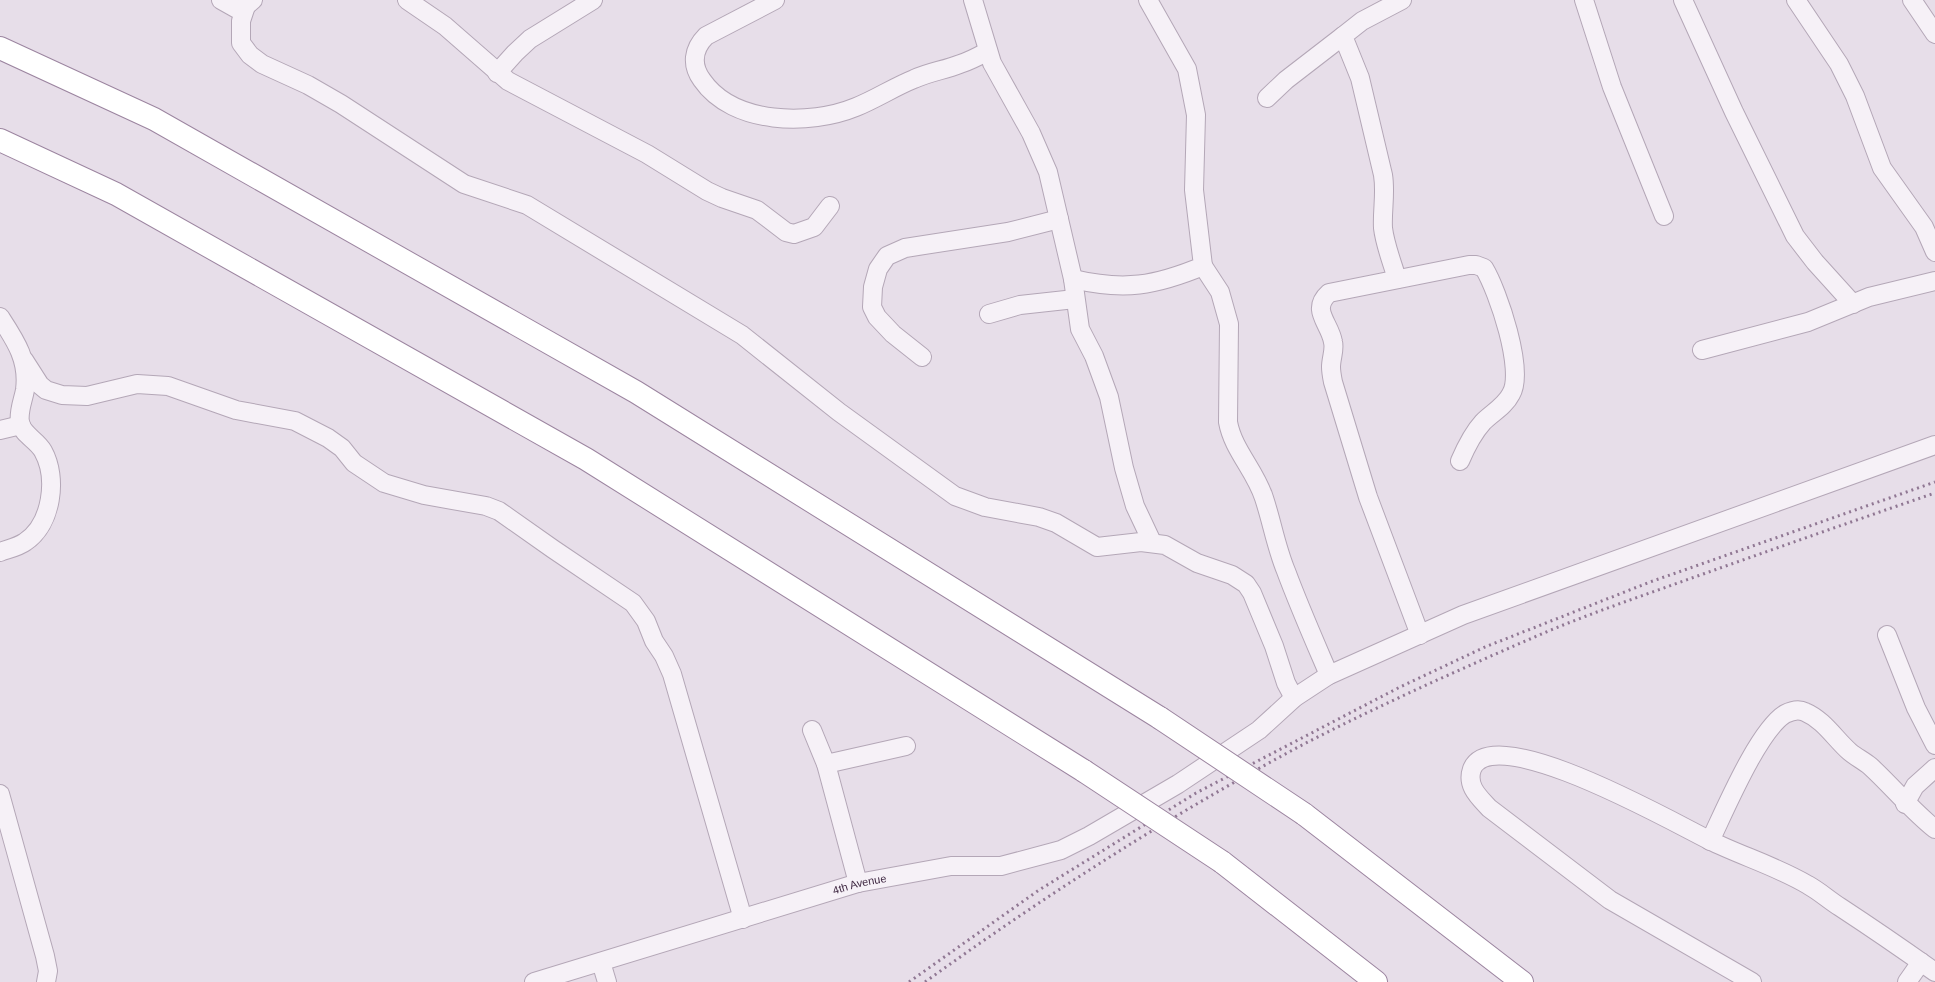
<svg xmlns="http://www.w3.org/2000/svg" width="1935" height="982" viewBox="0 0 1935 982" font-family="Helvetica,sans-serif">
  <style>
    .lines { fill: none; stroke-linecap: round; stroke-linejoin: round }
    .street-casing { stroke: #b4a7b7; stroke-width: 20 }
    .highway-casing { stroke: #9c85a0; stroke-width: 24 }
    .street { stroke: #f6f1f7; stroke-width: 18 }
    .highway { stroke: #fff; stroke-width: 22 }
    .rail { stroke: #907793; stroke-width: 3; stroke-dasharray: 2 4; stroke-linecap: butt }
    .highway-bridge-casing { stroke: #9c85a0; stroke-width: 24; stroke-linecap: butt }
    .highway-bridge { stroke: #fff; stroke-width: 22 }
    .labels { text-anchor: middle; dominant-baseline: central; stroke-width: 4; stroke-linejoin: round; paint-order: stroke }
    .street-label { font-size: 11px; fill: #3e2741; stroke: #f5eef6 }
  </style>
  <rect width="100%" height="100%" fill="#e7dee9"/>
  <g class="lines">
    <!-- street casing -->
    <g class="street-casing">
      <g id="street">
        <path d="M221 0 237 9 246 6 253 0"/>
        <path d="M407 0 445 26 508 81 647 154 707 191 722 198 757 210 786 232 794 234 814 227 830 206"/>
        <path d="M775 0 706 36C693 49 691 65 702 80 733 125 810 126 856 107 876 99 894 87 914 79 929 72 945 70 960 64 970 61 979 56 988 51"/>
        <path d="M973 0 992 63 1031 133 1048 172 1073 279 1080 329 1094 356 1109 397 1124 468 1135 506 1152 542"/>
        <path d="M1584 0 1612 87 1664 216"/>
        <path d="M1683 0 1734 112 1795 236 1815 262 1853 304"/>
        <path d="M1796 0 1839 64 1855 96 1882 168 1924 227 1935 252"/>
        <path d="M1912 0 1935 34"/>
        <path d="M246 6 241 21V43L250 55 262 64 308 85 341 104 464 184 527 205 742 335 839 412 955 496 985 507 1039 517 1056 523 1097 547 1141 542 1165 545 1197 563 1232 575 1246 584 1252 593 1274 646 1286 683 1294 698"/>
        <path d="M497 73 515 53 530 39 593 0"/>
        <path d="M1267 98 1286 80 1343 36"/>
        <path d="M1203 266 1220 292 1229 324 1228 422C1233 450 1255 470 1264 498 1272 522 1276 547 1286 571 1299 606 1314 640 1329 675"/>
        <path d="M1073 279C1124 291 1155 286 1203 266L1194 190 1196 115 1187 69 1148 0"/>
        <path d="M1397 279C1392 262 1385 245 1383 228 1382 210 1386 193 1383 175L1360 78 1343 36 1362 21 1402 0"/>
        <path d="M989 314 1020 305 1075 299"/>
        <path d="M0 317C15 340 29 360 25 390 23 401 18 411 20 423 23 435 37 440 43 451 58 478 52 524 25 542 18 547 8 549 0 552"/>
        <path d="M1702 350 1808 322 1869 297 1935 281"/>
        <path d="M922 357 893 334 877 317 872 307 873 287 878 269 887 256 905 248 1008 232 1059 219"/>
        <path d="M24 360 40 385 46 390 62 395 87 396 137 384 168 386 236 410 295 421 328 438 342 448 354 463 384 483 424 495 486 506 499 511 553 549 633 603 646 621 654 641 664 656 672 674 743 919"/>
        <path d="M0 430 21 425"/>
        <path d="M1420 635 1368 497 1333 382C1332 377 1331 372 1331 367 1331 358 1335 350 1333 342 1330 323 1310 310 1329 293L1469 265H1476L1484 268C1498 291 1525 371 1511 394 1505 406 1492 413 1483 422 1473 433 1466 447 1460 461"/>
        <path d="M1887 635 1916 708 1935 745"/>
        <path d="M812 730 826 764 858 883"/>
        <path d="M826 764 906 746"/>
        <path d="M0 794 45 956 48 971 46 982"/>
        <path d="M1905 804 1915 786 1935 768"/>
        <path d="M1710 841C1725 810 1758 731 1785 714 1791 711 1799 709 1805 712 1824 720 1835 739 1850 752 1856 757 1864 761 1870 766 1893 787 1910 809 1935 829"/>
        <path d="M601 962 607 982"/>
        <path id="s1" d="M534 982 858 883 951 866H1001L1061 850 1089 836 1178 784 1259 730 1294 698 1329 675 1463 615 1935 445"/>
        <path d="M1752 982 1610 900 1489 808C1479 797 1466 786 1472 769 1493 719 1676 824 1709 840 1741 856 1776 866 1808 885 1819 891 1829 900 1840 907 1872 928 1904 950 1935 972"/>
        <path d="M1907 982 1921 962"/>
      </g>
    </g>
    <!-- highway casing -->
    <g class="highway-casing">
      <path id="highway" d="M0 48 154 119 636 392 1160 718
        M0 140 116 194 586 459 1084 771
        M1304 814 1522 982
        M1222 862 1376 982"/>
    </g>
    <!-- street -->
    <use href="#street" class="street"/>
    <!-- highway -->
    <use href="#highway" class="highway"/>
    <!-- rail -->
    <path class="rail" d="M909 982 1039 890 1196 793 1400 687 1485 647 1650 582 1935 482
      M925 982C1046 895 1172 814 1304 744 1378 706 1454 672 1530 639 1582 616 1636 598 1689 579 1771 550 1853 521 1935 493"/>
    <!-- highway-bridge casing -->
    <g class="highway-bridge-casing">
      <path id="highway-bridge" d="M1160 718 1304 814
        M1084 771 1222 862"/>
    </g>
    <!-- highway-bridge -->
    <use href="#highway-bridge" class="highway-bridge"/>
  </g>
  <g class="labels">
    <!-- street labels -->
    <g class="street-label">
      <text stroke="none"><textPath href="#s1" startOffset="340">4th Avenue</textPath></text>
    </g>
  </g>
</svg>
